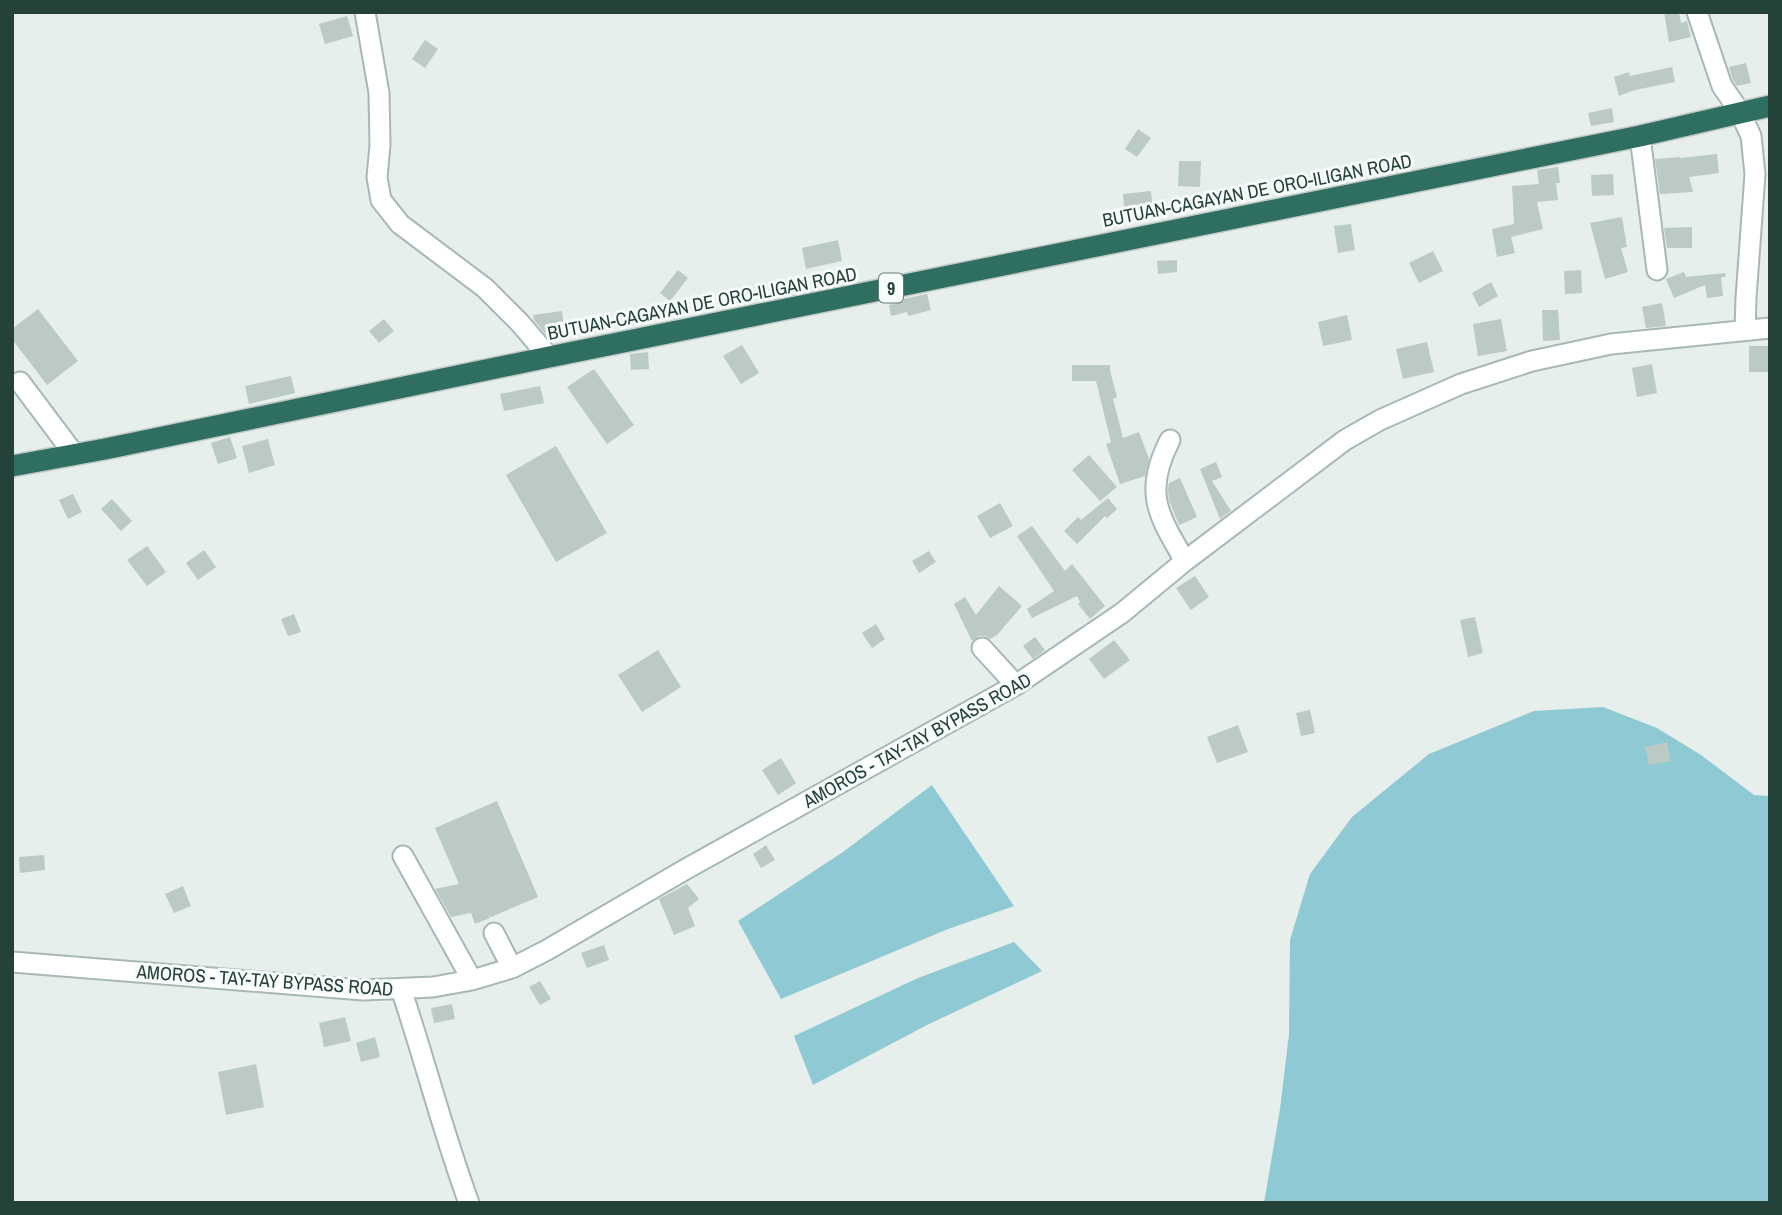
<svg xmlns="http://www.w3.org/2000/svg" width="1782" height="1215" viewBox="0 0 1782 1215" font-family="'Archivo Narrow',sans-serif">
  <style>
    .water { fill: #8ec9d4 }
    .building { fill: #bbcac4 }
    .lines { fill: none; stroke-linecap: round; stroke-linejoin: round }
    .minor-casing { stroke: #a8b8b2; stroke-width: 23 }
    .highway-casing { stroke: #c2cac8; stroke-width: 24 }
    .minor { stroke: #fff; stroke-width: 19 }
    .highway { stroke: #2f6f62; stroke-width: 21 }
    .labels { text-anchor: middle; dominant-baseline: central; stroke-width: 6; stroke-linejoin: round; paint-order: stroke }
    .shield { fill: #f7fbf9; stroke: #637a73; stroke-width: 2 }
    .shield-label { font-size: 18px; font-weight: bold; fill: #24423a }
    .street-label { font-size: 19px; fill: #24423a; stroke: #f7fbf9 }
  </style>
  <rect width="100%" height="100%" fill="#e6efeb"/>
  <!-- water -->
  <path class="water" d="M1603 707 1657 728 1701 755 1754 795 1770 796V1203H1264L1280 1109 1289 1034 1290 940 1310 874 1352 817 1429 754 1534 711Z
    M932 785 1014 906 948 929 781 999 738 921 843 852Z
    M1014 942 1042 971 929 1024 813 1085 794 1036 918 978Z"/>
  <!-- building -->
  <path class="building" d="M1664 12H1679L1681 23 1687 21 1691 37 1669 42Z
    M347 16 353 36 325 44 319 24Z
    M425 40 438 49 425 68 412 59Z
    M1746 63 1751 83 1737 86 1733 80 1729 67Z
    M1672 67 1675 82 1635 90 1619 96 1614 77 1629 72 1630 76Z
    M1612 108 1614 122 1591 126 1588 113Z
    M1138 129 1151 138 1137 157 1125 149Z
    M1717 154 1719 173 1689 177 1693 192 1660 194 1655 159 1680 157V158Z
    M1179 161H1201L1200 187 1178 186Z
    M1558 167 1560 183H1556L1558 200 1537 202 1543 229 1511 237 1515 253 1497 257 1492 229 1514 224 1512 186 1539 184 1537 170Z
    M1613 174 1614 195 1592 196 1591 175Z
    M1151 191 1153 212 1125 215 1123 194Z
    M1622 217 1627 247 1621 248 1628 272 1605 279 1590 223Z
    M1351 224 1355 250 1338 253 1334 226Z
    M1692 227V248H1667L1664 228Z
    M838 240 842 261 806 269 802 248Z
    M1433 251 1443 271 1419 283 1409 263Z
    M1177 260V272L1158 274 1157 261Z
    M678 270 688 278 670 301 660 293Z
    M1581 270 1582 293 1565 294 1564 271Z
    M1684 272 1686 277 1725 273 1726 276 1721 278 1723 296 1707 298 1705 285 1674 298 1666 279Z
    M1491 282 1498 296 1479 307 1472 293Z
    M927 294 931 310 908 316 907 312 891 316 889 305 904 301 903 299Z
    M1662 303 1666 326 1646 328 1642 307Z
    M38 309 78 361 47 385 12 339V329Z
    M1542 310H1558L1560 340 1543 341Z
    M562 311 565 335 548 337 534 320 533 315Z
    M1347 315 1352 340 1323 346 1318 322Z
    M384 319 394 331 379 343 369 331Z
    M1501 319 1507 351 1478 356 1473 324Z
    M1427 342 1434 372 1403 379 1396 349Z
    M742 345 759 373 741 384 723 356Z
    M1749 346H1770V372H1749Z
    M648 352 649 369 631 370 630 354Z
    M1652 364 1657 393 1637 397 1632 368Z
    M1072 365H1110V371L1117 397 1113 399 1123 438 1139 432 1149 459 1145 476 1120 484 1106 444 1111 442 1096 381H1072Z
    M594 369 634 425 607 444 567 387Z
    M291 376 295 393 249 404 245 386Z
    M540 386 544 403 504 411 500 394Z
    M230 437 237 458 218 464 211 443Z
    M268 439 275 465 249 473 242 446Z
    M556 446 607 533 556 562 506 475Z
    M1089 455 1117 487 1100 501 1072 470Z
    M1216 462 1222 477 1212 481 1231 511 1220 519 1200 469Z
    M1180 478 1197 517 1179 525 1169 500 1168 489 1169 483Z
    M73 494 82 512 68 519 59 500Z
    M1108 498 1117 509 1107 518 1105 516 1077 544 1064 531 1078 517 1081 520Z
    M112 499 132 521 121 531 101 509Z
    M1000 503 1013 526 990 538 977 516Z
    M1032 526 1065 571 1072 564 1105 606 1090 619 1078 604 1080 602 1077 596 1032 618 1027 609 1054 591 1017 536Z
    M147 546 166 572 147 586 127 560Z
    M204 550 216 567 198 580 186 563Z
    M929 551 936 562 919 573 912 561Z
    M1195 576 1209 597 1191 610 1176 588Z
    M999 586 1022 606 997 635 990 639 985 636H979L972 641 954 604 965 597 976 615Z
    M294 614 301 632 288 636 281 619Z
    M1475 617 1483 653 1468 657 1460 620Z
    M876 624 885 639 872 648 862 633Z
    M1035 637 1045 650 1033 659 1023 646Z
    M1114 640 1130 660 1104 679 1089 659Z
    M658 650 681 687 642 712 618 675Z
    M1310 710 1315 733 1301 736 1296 713Z
    M1238 725 1248 752 1217 763 1207 737Z
    M1667 742 1671 761 1649 765 1645 747Z
    M781 758 796 783 778 795 762 770Z
    M497 801 538 897 491 917 489 915 490 918 475 924 471 913 451 917 435 889 459 884 435 828Z
    M766 845 775 860 761 868 753 854Z
    M44 855 45 870 20 873 19 857Z
    M687 884 699 899 688 908 695 926 674 935 659 899Z
    M183 886 191 906 174 913 165 894Z
    M604 945 609 960 587 968 581 953Z
    M540 981 551 999 540 1005 529 987Z
    M452 1004 455 1019 434 1023 431 1008Z
    M345 1017 351 1041 324 1047 319 1023Z
    M375 1037 380 1057 361 1062 356 1043Z
    M256 1064 264 1107 226 1115 218 1072Z"/>
  <g class="lines">
    <!-- minor casing -->
    <g class="minor-casing">
      <path id="minor" d="M365 12 379 93 380 145 377 177 381 200 400 224 485 288 520 323 549 357
        M1697 12 1722 86 1740 112 1751 136 1755 174 1746 298 1745 330
        M1640 136 1657 270
        M20 382 74 454
        M1170 440C1143 492 1158 515 1185 561
        M982 648 1016 685
        M403 856 472 980
        M494 933 512 968
        M12 962 363 990 433 987 472 980 512 968 547 950 686 869 1016 685 1122 613 1185 561 1345 440 1380 420 1461 384 1532 361 1611 344 1770 328
        M401 989C425 1060 443 1133 469 1203"/>
    </g>
    <!-- highway casing -->
    <g class="highway-casing">
      <path id="highway" d="M12 466 105 449 549 357 1640 136 1770 106"/>
    </g>
    <!-- minor -->
    <use href="#minor" class="minor"/>
    <!-- highway -->
    <use href="#highway" class="highway"/>
  </g>
  <g class="labels">
    <!-- shield labels -->
    <rect class="shield" x="879" y="273.5" width="24" height="29" rx="5"/>
    <g class="shield-label">
      <text x="891" y="288">9</text>
    </g>
    <!-- street labels -->
    <g class="street-label">
      <text transform="translate(1257 190) rotate(-11)">BUTUAN-CAGAYAN DE ORO-ILIGAN ROAD</text>
      <text transform="translate(702 303) rotate(-11)">BUTUAN-CAGAYAN DE ORO-ILIGAN ROAD</text>
      <text transform="translate(917 740) rotate(-29)">AMOROS - TAY-TAY BYPASS ROAD</text>
      <text transform="translate(265 980) rotate(4)">AMOROS - TAY-TAY BYPASS ROAD</text>
    </g>
  </g>
  <!-- border -->
  <rect width="1782" height="1215" fill="none" stroke="#24423a" stroke-width="28"/>
</svg>
